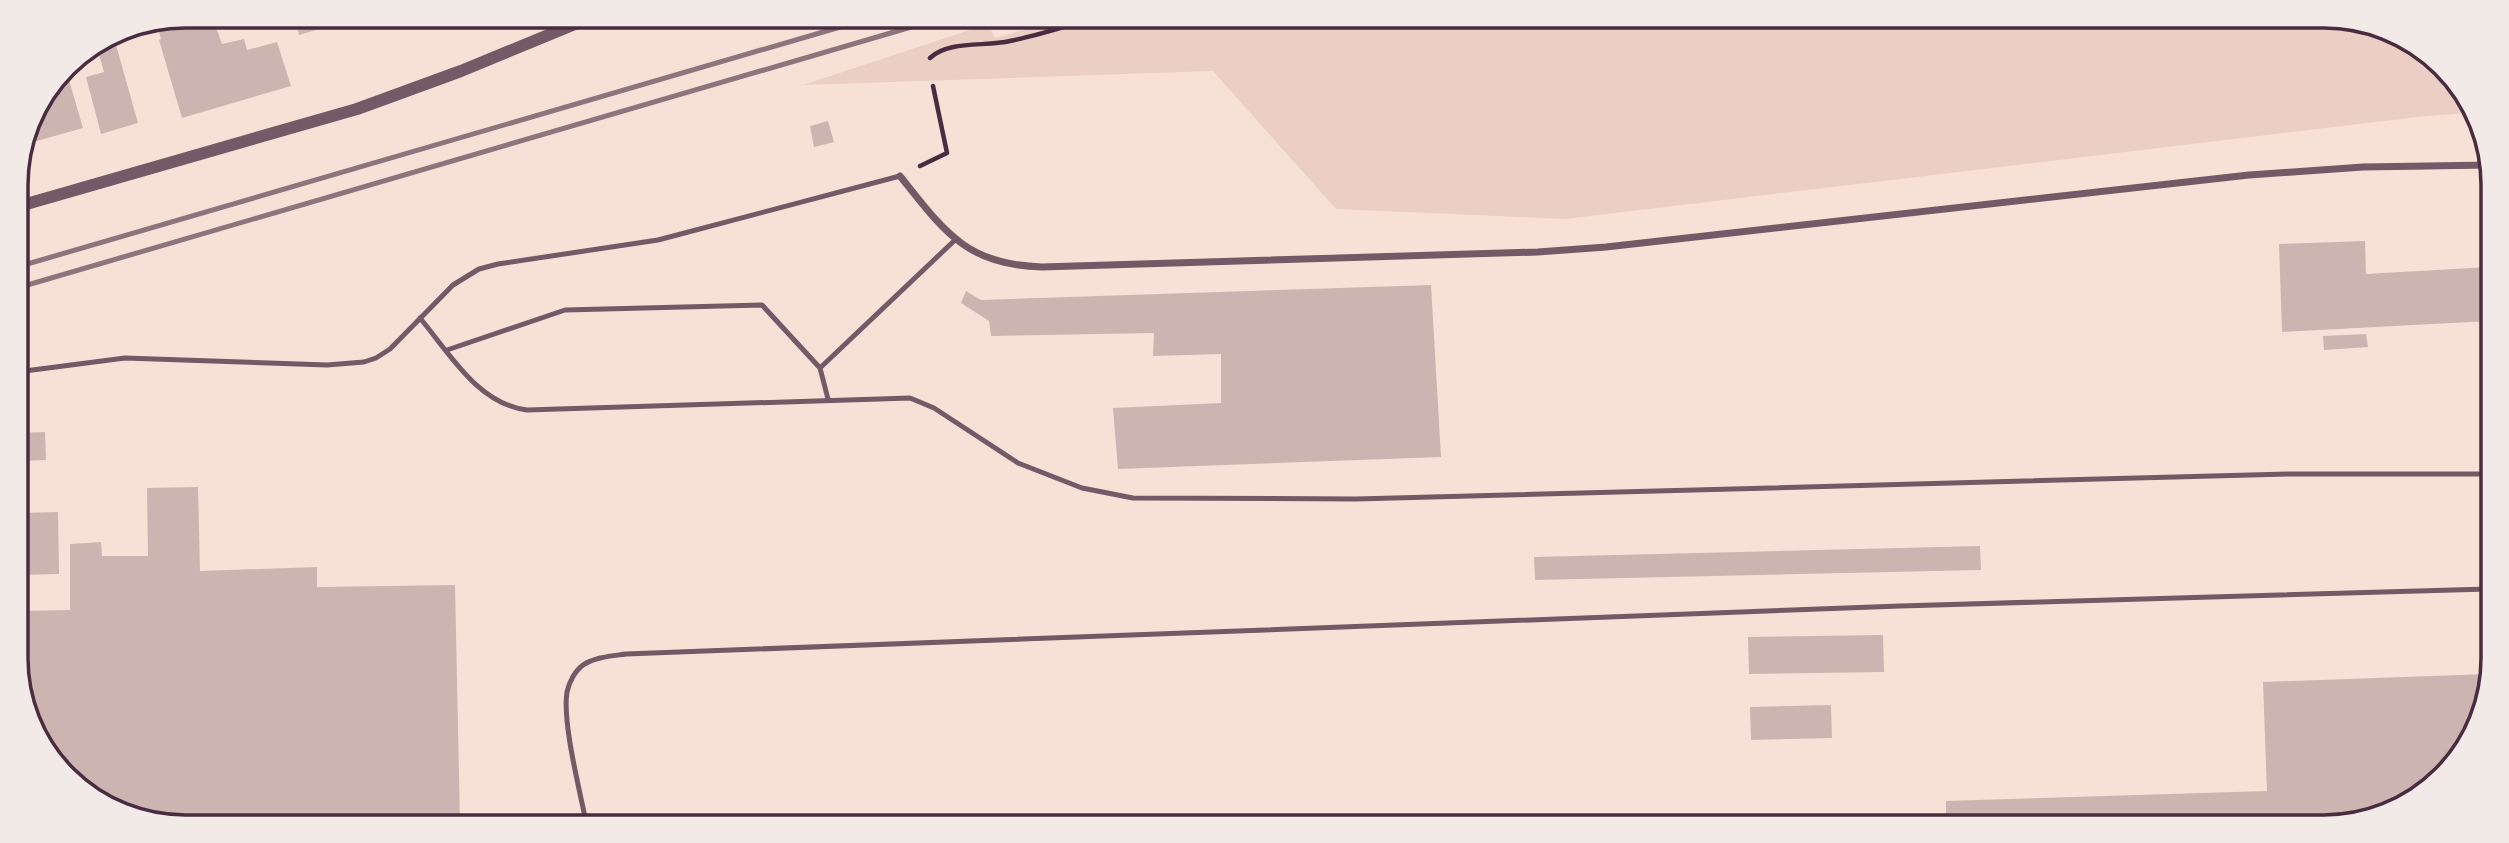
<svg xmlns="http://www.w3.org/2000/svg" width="2509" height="843" viewBox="0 0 2509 843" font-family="'Titillium Web',sans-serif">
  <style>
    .green { fill: #ebcfc5 }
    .building { fill: #ccb4b1 }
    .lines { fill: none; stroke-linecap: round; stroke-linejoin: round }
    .path { stroke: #4a2c40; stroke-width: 4.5 }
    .service { stroke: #755966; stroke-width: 5 }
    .minor { stroke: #755966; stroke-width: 7 }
    .tertiary { stroke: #755966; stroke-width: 12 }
    .rail { stroke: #8f747c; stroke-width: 5 }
    .rim { fill: none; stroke: #4a2c40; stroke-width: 3.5 }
  </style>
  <rect width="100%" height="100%" fill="#f7e1d7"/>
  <!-- green -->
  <path class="green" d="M1065 18 2368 22 2451 73 2471 113 2426 116 1565 219 1336 209 1213 71 803 85 988 24 995 38Z"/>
  <!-- building -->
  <path class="building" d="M184 16H205L208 29 216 27 222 44 244 39 247 50 277 42 291 86 182 118 159 40 161 39 157 25 155 22Z
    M294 16H360V17L299 35Z
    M116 45 138 123 101 134 86 77 104 72 98 51Z
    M56 80 57 83 69 80 83 128 26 144 25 139 29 120Z
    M828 121 834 142 814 147 810 126Z
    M2365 241 2366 274 2489 267V321L2282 332 2279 244Z
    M1431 285 1441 457 1118 469 1113 408 1221 403V354L1153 356 1154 333 991 336 989 321 961 303 966 291 981 300Z
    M2366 334 2368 347 2324 350 2323 336Z
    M45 432 46 460 18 461V433Z
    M198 487 200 571 317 567V587L455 585 460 822 141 821 58 770 19 690V611L70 610V544L101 542 102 556H148L147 488Z
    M58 512 59 574 18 575V513Z
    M1980 546 1981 570 1535 580 1534 557Z
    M1883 635 1884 672 1749 674 1748 637Z
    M2487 674V702L2464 752 2427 792 2334 827 1946 826V801L2267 791 2263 682Z
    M1831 705 1832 738 1751 740 1750 707Z"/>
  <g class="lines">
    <!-- path -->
    <path class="path" d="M930 58C949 40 985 47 1010 41 1039 35 1067 26 1096 18
      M920 166 947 153 933 86"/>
    <!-- service -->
    <path class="service" d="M420 318C450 354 478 404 527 410L910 398 934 408 1018 463 1082 488 1133 498 1356 499 2288 474H2488
      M447 350 565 310 762 305 820 368 828 399
      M820 368 955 240
      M17 372 125 358 327 365 364 362 376 358 390 349 453 285 479 269 498 264 658 240 900 176
      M586 822C580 791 562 722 567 692 569 682 575 671 583 665 595 657 612 656 626 654L1900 606 2488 589"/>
    <!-- minor -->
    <path class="minor" d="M900 176C944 231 966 265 1042 267L1538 252 1606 247 2249 175 2363 167 2490 165"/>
    <!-- tertiary -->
    <path class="tertiary" d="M16 207 357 109 461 71 592 17"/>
    <!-- rail -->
    <path class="rail" d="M17 267 871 18
      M17 288 942 18"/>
  </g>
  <!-- crop -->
  <path d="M0 0H2509V843H0ZM185 28H2324A157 157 0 0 1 2481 185V658A157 157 0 0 1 2324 815H185A157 157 0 0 1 28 658V185A157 157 0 0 1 185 28Z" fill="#f1eae7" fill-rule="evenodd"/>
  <path class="rim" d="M185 28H2324A157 157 0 0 1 2481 185V658A157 157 0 0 1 2324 815H185A157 157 0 0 1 28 658V185A157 157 0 0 1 185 28Z"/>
</svg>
